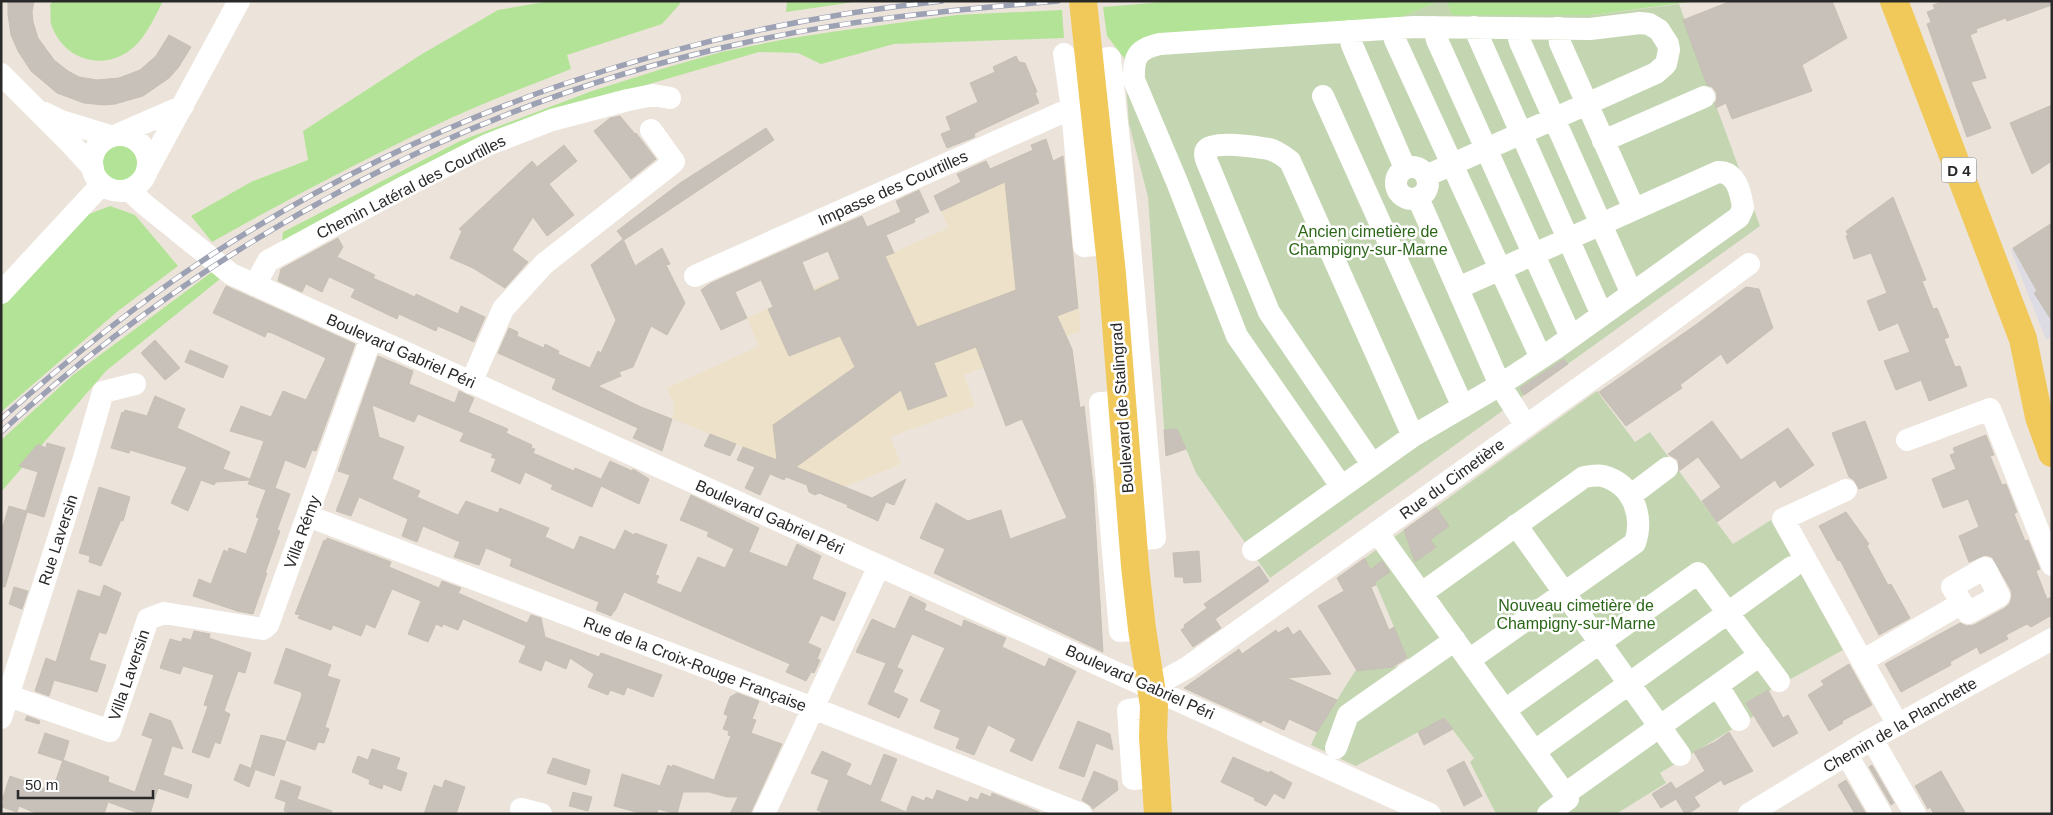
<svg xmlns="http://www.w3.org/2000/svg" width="2053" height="815" viewBox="0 0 2053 815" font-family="Arial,sans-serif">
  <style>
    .industrial { fill: #dddbe4 }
    .education { fill: #eee1c9 }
    .green { fill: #b3e396 }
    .cemetery { fill: #c4d6b1 }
    .building { fill: #c7c1ba; stroke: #c7c0b4; fill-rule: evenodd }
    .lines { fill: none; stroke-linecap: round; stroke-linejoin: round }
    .minor { stroke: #fff; stroke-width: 22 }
    .major { stroke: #f1c95a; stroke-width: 28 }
    .rail-casing { stroke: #9da1b4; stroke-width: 5.5 }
    .rail { stroke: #fff; stroke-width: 4; stroke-dasharray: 11; stroke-linecap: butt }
    .labels { text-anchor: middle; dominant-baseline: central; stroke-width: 5; stroke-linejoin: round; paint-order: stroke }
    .shield { fill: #fff; stroke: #696969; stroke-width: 1 }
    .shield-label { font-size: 15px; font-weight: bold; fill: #292929 }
    .street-label { font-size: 16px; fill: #292929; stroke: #fff }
    .park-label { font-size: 16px; fill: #2c6619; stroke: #fff }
  </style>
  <rect width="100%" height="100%" fill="#ece4db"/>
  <!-- industrial -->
  <path class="industrial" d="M2052 223V336L2046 340 2011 250Z"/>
  <!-- education -->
  <path class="education" d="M1064 156 1081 331 964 375 975 406 890 437 901 464 844 487 673 419 674 404 667 388 759 346 747 318 948 228 941 211Z"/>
  <!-- green -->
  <path class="green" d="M53 1H163C156 15 148 32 137 44 109 73 64 63 51 24 50 19 51 11 50 5Z
    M550 1H679L680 4 662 24 567 55 571 69C531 85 490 100 451 118 370 156 290 198 212 242L191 216 251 182 308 160 303 131 422 54 498 10Z
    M787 1H861L786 12Z
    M1175 1H1440L1390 22 1149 38 1124 58 1107 36 1103 7Z
    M1446 1H1697L1592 15H1452Z
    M1062 10 1064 38 894 44 821 64 798 53 759 52 639 87 282 242 283 232 460 141 592 91 665 68 721 52 786 39 838 31 957 15Z
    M102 163a18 18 0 1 1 36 0a18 18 0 1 1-36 0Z
    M110 206 135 215 178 266 118 311 1 412V306L84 216Z
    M212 272 220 279 106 371 1 492V440L73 375Z"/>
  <!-- cemetery -->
  <path class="cemetery" d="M1440 1H1446L1452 15H1592L1679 4 1760 226 1270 578 1196 473 1186 449 1166 456 1148 197 1129 124 1124 58 1149 38 1390 22Z
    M1597 391 1635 442 1650 432 1733 544 1771 520 1843 650 1747 703 1754 716 1660 773 1666 783 1616 814H1496L1470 762 1474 758 1444 718 1356 766 1311 745 1317 732 1355 671 1410 665 1365 558Z"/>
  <!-- building -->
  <path class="building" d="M8 1H34L32 12 33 22 38 38 54 60 68 71 79 77 97 80 119 78 140 70 156 56 169 35 191 47 178 68 169 78 143 96 115 104 104 105 84 103 57 93 31 71 18 51 11 35 8 14Z
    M1731 1H1832L1847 38 1802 65 1812 91 1732 119 1726 103 1716 108 1715 104 1717 98 1716 92 1712 87 1707 85 1683 20Z
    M1944 1H2052V5L2007 21 2006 18 1976 29 1977 32 1970 35 1986 78 1971 82 1991 128 1967 137 1927 24 1931 22 1927 12 1935 9 1933 5Z
    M1016 56 1019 62 1025 63 1037 92 1035 93 1039 103 979 131 974 134 975 137 947 148 941 134 951 130 946 117 978 102 970 83 995 72 993 67Z
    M2052 105V161L2032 174 2010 123Z
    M620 116 635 134 636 133 656 159 631 179 594 131 610 118Z
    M766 128 774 140 624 240 617 231 680 183Z
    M1046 139 1053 161 1063 156 1078 308 1057 316 1072 349 1080 408 1084 406 1093 484 1103 652 934 573 945 549 920 538 936 503 968 521 1001 510 1010 539 1067 518 1022 419 1006 426 976 347 934 363 947 396 908 410 901 390 796 467 872 498 906 479 894 505 886 502 878 521 847 507 848 505 819 493 815 495 809 492 807 485 786 477 784 480 770 474 760 495 745 488 755 467 737 460 743 447 777 460 773 425 855 367 840 336 789 356 768 309 773 307 761 280 735 292 747 318 721 330 701 290 711 283 862 216 867 227 901 212 896 201 919 190 929 212 914 219 915 222 886 235 894 253 885 256 917 327 1016 290 1005 182 941 211 934 196 961 182 957 174 986 161 990 169 1033 150 1031 145ZM828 251 840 279 814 291 802 262Z
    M564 145 577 161 549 184 574 215 547 236 533 217 512 250 528 262 505 288 473 268 450 258 462 231 459 229 532 161 537 167Z
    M1893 197 1926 280 1922 281 1933 309 1937 308 1949 337 1944 339 1955 367 1960 366 1967 386 1929 401 1921 380 1896 390 1884 361 1910 352 1898 323 1879 331 1867 301 1887 293 1871 253 1854 259 1846 236 1848 235 1846 231Z
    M2052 223V321L2034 293 2037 291 2013 248Z
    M338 238 343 247 337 257 375 275 373 278 415 297 416 294 458 314 461 306 485 317 474 342 438 326 436 331 399 314 397 319 351 297 355 289 329 277 322 292 306 284 302 292 278 281 281 269Z
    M623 239 635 266 662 248 670 264 666 265 685 303 667 335 651 326 633 367 619 372 621 376 598 386 641 407 672 419 662 451 633 438 638 428 552 389 556 379 498 353 509 328 518 332 517 336 544 348 545 344 559 351 558 354 590 368 598 351 601 353 616 320 591 265Z
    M226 286 355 344 316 451 312 450 305 468 285 460 275 488 290 494 277 530 280 531 265 573H267L253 614 237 611 193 596 199 579 211 584 224 550 228 552 229 548 246 554 259 518 256 517 266 490 248 484 250 480 216 482 214 485 201 480 188 511 171 503 187 467 130 450 129 453 111 448 122 412 124 413 125 410 147 416 155 396 185 409 177 428 230 452 223 469 250 479 264 441 230 431 241 406 271 417 283 391 306 400 326 358 272 333 267 332 265 337 213 313Z
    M1746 287 1759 289 1773 328 1727 364 1721 354 1680 385 1682 388 1626 426 1599 392 1697 324Z
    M155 340 180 368 165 380 141 353Z
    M190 350 228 366 223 378 185 362Z
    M378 356 413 371 409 384 455 403 459 391 474 398 468 412 508 429 506 433 532 445 531 448 535 449 533 453 574 471 575 468 601 479 610 461 632 471 633 469 649 479 639 504 601 486 592 507 551 489 553 485 525 472 520 484 491 471 496 459 491 457 493 454 460 441 464 433 418 414 414 422 372 405 379 437 404 447 392 479 420 491 417 497 458 515 466 501 498 513 500 508 549 528 545 537 574 550 580 536 615 550 625 530 634 535 635 533 667 545 655 575 659 576 656 583 681 593 698 557 725 568 734 549 707 536 709 532 680 520 691 495 759 528 749 552 787 567 797 544 821 556 812 579 846 593 834 621 821 615 808 643 821 649 817 659 820 660 814 673 811 672 806 681 786 672 790 664 624 592 615 611H614L611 616 596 610 599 602 510 566 512 559 486 548 479 565 454 557 460 542 423 526 417 542 402 536 408 519 359 497 351 516 336 511 350 475 338 471Z
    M1564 359 1568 364 1524 395 1520 388Z
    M1712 421 1741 460 1788 428 1814 465 1780 488 1775 480 1717 522 1702 501 1721 487 1698 457 1679 471 1678 460 1668 454Z
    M1865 421 1887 478 1859 489 1854 480 1849 477 1832 433Z
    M1177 429 1186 449 1166 456 1164 430Z
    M710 434 736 444 730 456 704 446Z
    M1986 435 1994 455 1990 456 2002 485 2006 484 2017 512 2014 514 2025 541 2028 540 2040 569 2036 571 2047 599 2052 597V615L2031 627 2027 624 2006 635 2008 639 1980 654 1977 647 1950 662 1951 665 1901 692 1885 664 1960 623 1967 626 1974 625 2005 608 2010 603 2012 596 2011 590 1992 557 1985 555 1969 562 1959 536 1979 527 1968 499 1943 508 1932 479 1956 469 1950 455 1955 453 1953 448Z
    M47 443 65 448 44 517 27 512 5 587H1V526H3L9 506 26 511 38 472 19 466 38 444 46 448Z
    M99 487 130 497 123 521 121 520 101 566 89 562 90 556 79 553Z
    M1436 507 1449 526 1430 540 1436 547 1415 562 1404 530Z
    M1846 512 1869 544 1867 546 1888 585 1891 584 1910 618 1879 635 1840 560 1838 561 1819 526Z
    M327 538 391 562 389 567 439 588 442 581 461 588 458 593 527 623 531 615 541 618 545 637 599 657 601 653 662 675 653 697 627 687 624 695 610 690 608 695 588 687 594 674 570 658 566 669 545 660 541 671 519 662 526 646 463 619 458 630 443 624 442 627 436 624 428 642 408 634 421 601 392 589 375 628 366 624 361 636 333 625 331 630 298 618 300 615 295 614 324 540 326 541Z
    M1199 551 1201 582 1184 583 1183 577H1175L1173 553Z
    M1365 558 1370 570 1382 561 1390 572 1375 582 1376 585 1371 587 1389 630 1394 627 1407 658 1393 667 1357 671 1318 606 1344 591 1337 578Z
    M1259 566 1269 581 1215 619 1221 628 1193 647 1181 630 1185 627 1184 625 1207 608 1204 604Z
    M104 585 121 593 106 634 99 632 89 660 106 665 97 692 54 680 49 696 35 691 46 658 56 662 78 590 100 597Z
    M14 587 28 591 22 609 9 604Z
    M910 596 926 604 924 610 962 627 964 620 1006 638 1002 647 1045 667 1049 658 1076 671 1032 761 1010 751 1016 739 988 725 974 755 956 748 960 738 934 728 941 710 920 701 945 648 912 634 897 667 856 652 872 619 895 629Z
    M1288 627 1293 635 1300 630 1302 633 1331 674 1287 678 1337 700 1317 732 1289 719 1284 730 1263 720 1261 723 1184 688 1239 649 1242 654 1276 630 1278 633Z
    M194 631 210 634 209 638 251 653 245 673 238 671 224 711 230 714 220 744 215 742 209 758 192 752 208 706 204 705 214 675 183 666 180 674 160 668 170 639 181 642 183 638 191 640Z
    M286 648 331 665 327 676 340 680 325 727 329 729 324 743 318 742 315 750 286 740 302 695 301 692 274 683Z
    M886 663 903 670 893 692 908 699 899 718 868 704Z
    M1849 664 1872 705 1842 721 1843 723 1829 731 1808 695 1824 685 1821 681Z
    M1768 690 1783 718 1788 715 1798 733 1773 747 1746 703Z
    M737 693 759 701 752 719 756 720 751 733 782 744 750 814H730L738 797H727L709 792H683L677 814 658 809 657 814H643L614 806 622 774 660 786 668 765 672 767 673 765 714 780 731 736 728 735 729 731 723 729 728 716 724 714 730 697Z
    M150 713 171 721 183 749 172 746 163 775 192 785 188 798 158 788 150 814H141L108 802 104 814H38L19 806 17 812 2 807 4 801 2 800 10 776 52 791 63 760 109 777 108 782 135 792 153 739 142 735Z
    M27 716 40 721 39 724 25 720Z
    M1444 718 1453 729 1424 745 1418 732Z
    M1078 721 1110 734 1113 750 1096 743 1084 777 1059 768Z
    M1729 732 1753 771 1724 785 1721 780 1694 797 1700 806 1688 814H1685L1676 799 1661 808 1652 794 1671 782 1676 789 1705 771 1694 752 1715 742Z
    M45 733 69 741 63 761 38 753Z
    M261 735 286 741 274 776 251 768Z
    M372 749 400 758 396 769 407 773 401 791 383 784 382 789 369 784 370 780 352 772 358 756 368 760Z
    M822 751 851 764 846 775 871 786 884 754 897 759 880 801 906 812 912 796 924 801 926 797 933 800 937 790 968 802 970 797 978 800 981 793 991 797 992 793 1039 812V814H826L817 810 829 780 811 773Z
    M1233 757 1269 773 1270 771 1292 783 1284 799 1274 793 1266 806 1254 800 1255 798 1221 782Z
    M553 758 590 770 586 785 547 773Z
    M1464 761 1482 796 1464 806 1447 770Z
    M240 764 255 770 249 787 234 780Z
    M1872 765 1894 803 1891 805 1869 767Z
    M1094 771 1117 781 1118 790 1093 809 1091 806 1082 800Z
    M1941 771 1966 814H1934L1930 807 1928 809 1915 786Z
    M281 780 301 787 297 799 332 811 331 814H292L284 811 286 802 275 798Z
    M445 780 465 787 456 814H424L434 785 442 788Z
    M1846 780 1866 814H1855L1838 785Z
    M573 792 592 797 588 811 569 806Z"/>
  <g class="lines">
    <!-- minor -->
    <path class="minor" d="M1434 27 1437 40 1571 337
      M1474 27 1602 315
      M1396 28 1395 40 1541 358
      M1516 28 1520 42 1632 294
      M1558 28 1560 43 1634 209
      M1349 31 1352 45 1405 168
      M1064 54 1072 108 1084 246 1108 244
      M1089 61 1110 58 1128 225 1155 538 1132 540
      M1 74 72 145 93 168
      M1323 96 1463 407
      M45 113 61 121 110 136
      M119 134 183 106
      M92 163a28 28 0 1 1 56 0a28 28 0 1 1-56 0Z
      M1603 141 1704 97
      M1396 183a16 16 0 1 1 32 0a16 16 0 1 1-32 0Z
      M148 169 239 1
      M129 190 144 204 231 274 1430 814
      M1418 198 1500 385 1526 426
      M695 276 1072 108 1093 106
      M255 285 268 261 406 186 487 145 552 120 628 100 653 95 670 98
      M1 293 102 184
      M471 383 503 309 544 264 674 162 651 130
      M1122 402 1100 403 1120 631 1142 629
      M1907 440 1990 409 2052 565
      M1372 464 1269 312 1210 169C1208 164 1203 155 1206 150 1213 140 1258 147 1269 149 1277 151 1283 156 1290 161L1413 436
      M1341 486 1237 336 1177 182 1134 80C1133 57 1137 49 1160 44L1414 27 1590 29 1640 23 1649 24 1659 30 1668 44 1669 50 1666 64 1656 73 1426 176
      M1846 490 1783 519 1898 725
      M1630 496 1667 468
      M308 516 813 708 1081 814
      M1516 525 1680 755
      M1377 532 1565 794 1760 655
      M1253 550 1413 436 1500 385 1556 348 1739 217 1743 208C1741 193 1736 171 1718 172L1458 288
      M1422 593 1584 477C1590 476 1598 475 1603 476 1633 484 1644 516 1635 543L1469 660
      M1862 661 1962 603 1968 613 1999 596 1985 568 1952 587 1962 603
      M1718 686 1739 720
      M1151 688 1188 667 1624 356 1749 264
      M9 696 110 731 148 619 164 613 263 629 268 625 371 338
      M1154 706 1128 710 1133 779 1156 776
      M1505 710 1698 573 1779 681
      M1 718 84 458 103 392 135 384
      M1872 739 1915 814
      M1336 748 1348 715 1455 640
      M1535 751 1792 567
      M1847 755 1881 814
      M521 809 541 814
      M764 814 879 566
      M1548 814 1568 799
      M1749 814 1872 739 2052 639"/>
    <!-- major -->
    <path class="major" d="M1083 1 1112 274 1135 566 1142 629 1154 706 1153 737 1158 814
      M1894 1 2023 339 2039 417 2052 453"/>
    <!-- rail casing -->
    <g class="rail-casing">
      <path id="rail" d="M1 419C66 361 135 305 208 257 430 113 679 29 942 1
        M1 432C207 242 464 104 739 44 844 20 950 10 1058 1"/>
    </g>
    <!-- rail -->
    <use href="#rail" class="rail"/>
  </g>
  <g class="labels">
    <!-- shield labels -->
    <rect class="shield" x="1941.5" y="157.5" width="35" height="25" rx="4"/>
    <g class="shield-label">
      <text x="1959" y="170">D 4</text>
    </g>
    <!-- street labels -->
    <g class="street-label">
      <text transform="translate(411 187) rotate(-27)">Chemin Latéral des Courtilles</text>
      <text transform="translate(893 188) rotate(-24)">Impasse des Courtilles</text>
      <text transform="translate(401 351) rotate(24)">Boulevard Gabriel Péri</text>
      <text transform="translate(1122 408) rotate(-94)">Boulevard de Stalingrad</text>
      <text transform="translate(1452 479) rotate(-36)">Rue du Cimetière</text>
      <text transform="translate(770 517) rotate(24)">Boulevard Gabriel Péri</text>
      <text transform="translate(302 532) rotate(-70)">Villa Rémy</text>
      <text transform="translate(58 540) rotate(-72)">Rue Laversin</text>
      <text transform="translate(695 664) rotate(21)">Rue de la Croix-Rouge Française</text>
      <text transform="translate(129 675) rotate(-71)">Villa Laversin</text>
      <text transform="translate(1140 682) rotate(24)">Boulevard Gabriel Péri</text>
      <text transform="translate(1900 725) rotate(-30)">Chemin de la Planchette</text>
    </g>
    <!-- park labels -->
    <g class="park-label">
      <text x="1368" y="231">Ancien cimetière de<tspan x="1368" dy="18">Champigny-sur-Marne</tspan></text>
      <text x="1576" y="605">Nouveau cimetière de<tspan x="1576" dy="18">Champigny-sur-Marne</tspan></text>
    </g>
  </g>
  <!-- border -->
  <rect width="2053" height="815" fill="none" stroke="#292929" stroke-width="5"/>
  <!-- scale -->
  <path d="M18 790v8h135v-8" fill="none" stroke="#292929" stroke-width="2.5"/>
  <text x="25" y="790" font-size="15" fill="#292929" stroke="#ffffff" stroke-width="4" paint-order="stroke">50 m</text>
</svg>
